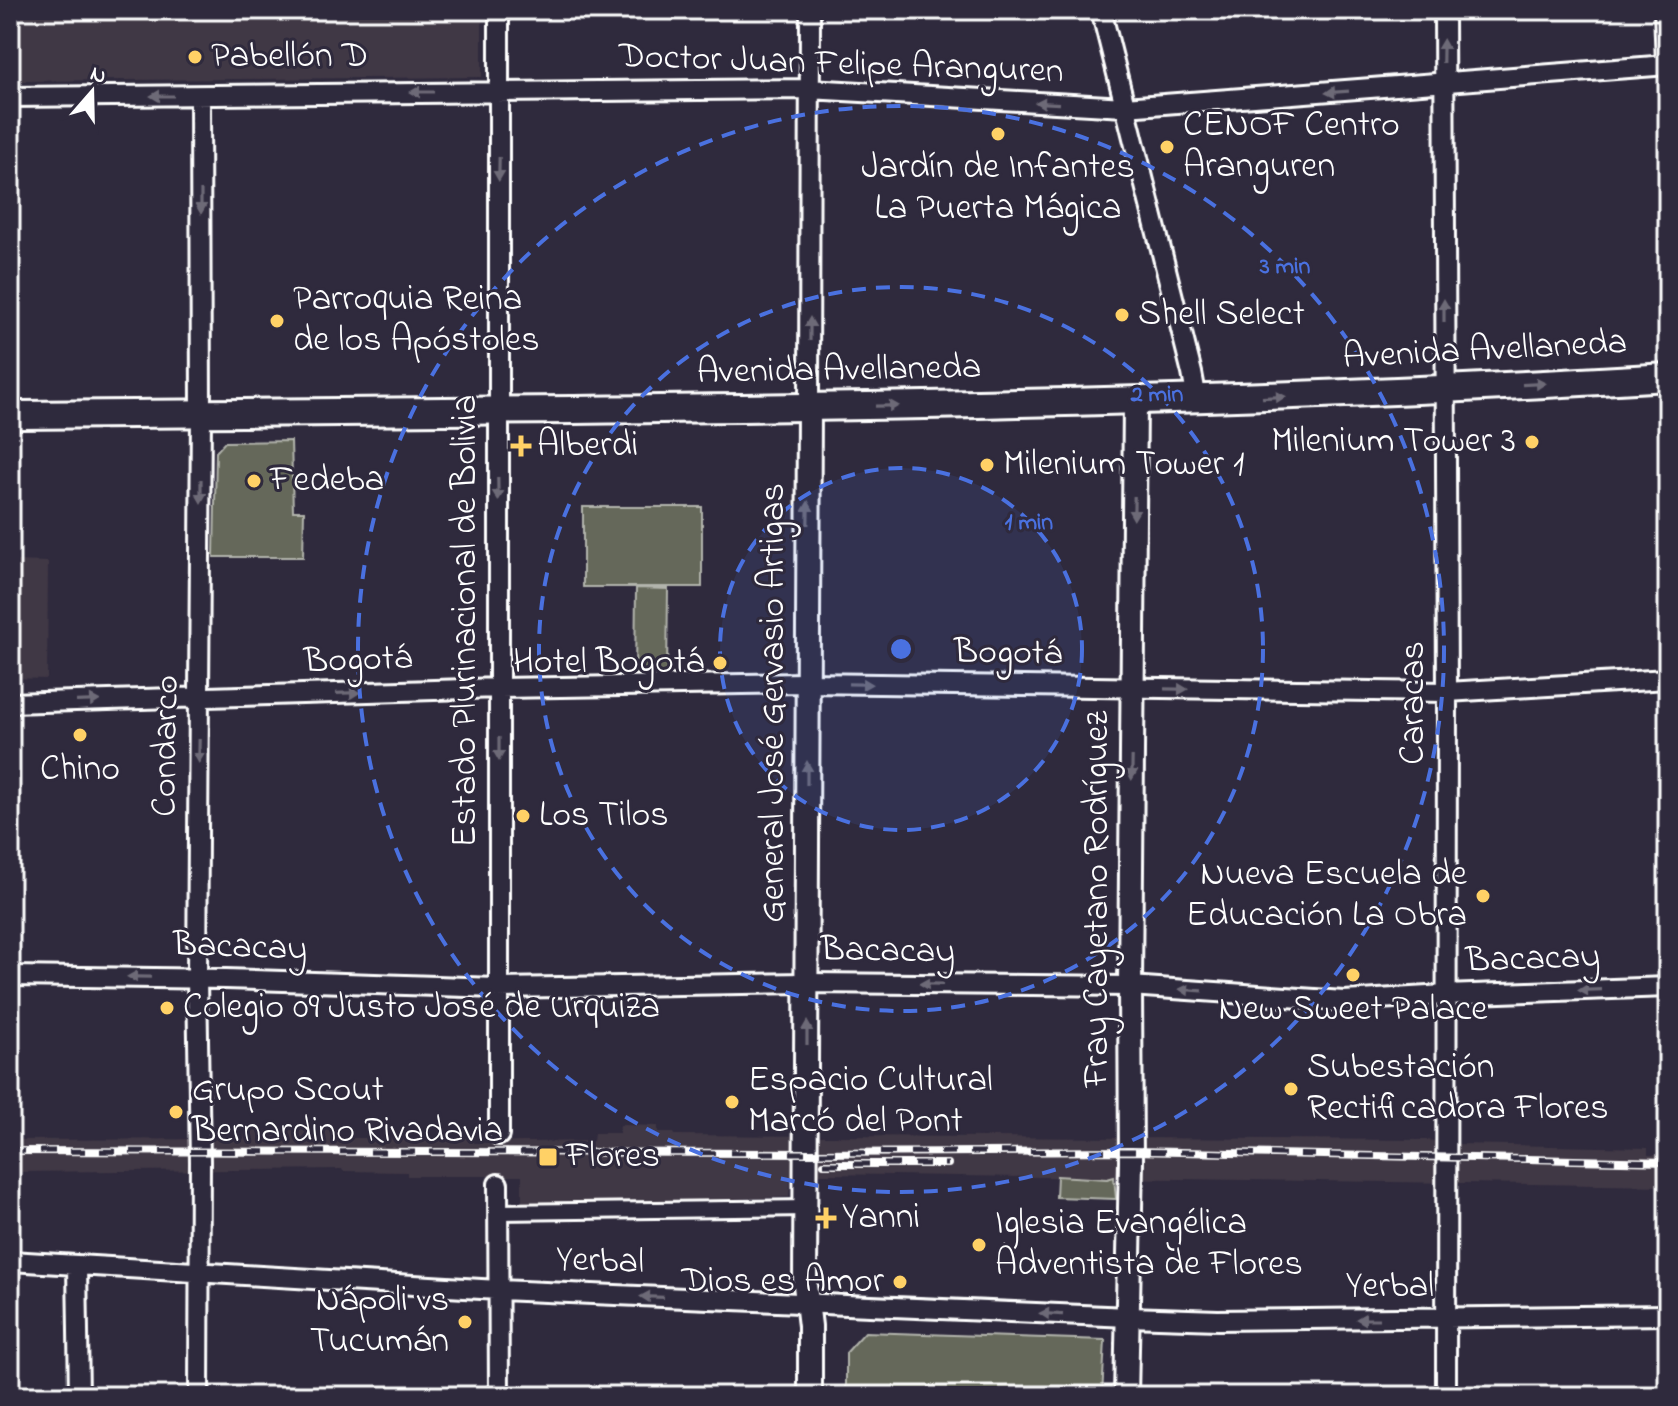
<svg xmlns="http://www.w3.org/2000/svg" width="1678" height="1406" viewBox="0 0 1678 1406" font-family="'Indie Flower',sans-serif">
  <style>
    .built { fill: #413845 }
    .green { fill: #65685a; stroke: #b2b4ac; stroke-width: 2 }
    .lines { fill: none; stroke-linecap: round; stroke-linejoin: round }
    .pedestrian-casing { stroke: #fff; stroke-width: 20 }
    .minor-casing { stroke: #fff; stroke-width: 24 }
    .tertiary-casing { stroke: #fff; stroke-width: 28 }
    .secondary-casing { stroke: #fff; stroke-width: 32 }
    .pedestrian { stroke: #2f2a3d; stroke-width: 14 }
    .minor { stroke: #2f2a3d; stroke-width: 18 }
    .tertiary { stroke: #2f2a3d; stroke-width: 22 }
    .secondary { stroke: #2f2a3d; stroke-width: 26 }
    .rail-casing { stroke: #fff; stroke-width: 8 }
    .rail { stroke: #2f2a3d; stroke-width: 5; stroke-dasharray: 15; stroke-linecap: butt }
    .oneway { fill: #6d6a77 }
    .ring { fill: none; stroke: #4a71e0; stroke-width: 4; stroke-dasharray: 14 10 }
    .poi-dot { fill: #ffd166; stroke: #2f2a3d; stroke-width: 3 }
    .labels { text-anchor: middle; dominant-baseline: central; stroke-width: 6; stroke-linejoin: round; paint-order: stroke }
    .poi-label { font-size: 36px; fill: #fff; stroke: #2f2a3d; text-anchor: start }
    .street-label { font-size: 36px; fill: #fff; stroke: #2f2a3d }
    .centre { fill: #4a71e0; stroke: #2f2a3d; stroke-width: 4 }
    .ring-label { font-size: 24px; text-anchor: middle; font-weight: bold; fill: #4a71e0; stroke: #2f2a3d; stroke-width: 6; stroke-linejoin: round; paint-order: stroke }
  </style>
  <rect width="100%" height="100%" fill="#2f2a3d"/>
  <filter id="ink" filterUnits="userSpaceOnUse"><feTurbulence type="fractalNoise" baseFrequency=".0125" numOctaves="2"/><feDisplacementMap in="SourceGraphic" scale="16" xChannelSelector="R" yChannelSelector="G"/><feConvolveMatrix kernelMatrix="1 2 1 2 8 2 1 2 1" color-interpolation-filters="sRGB"/></filter>
  <g filter="url(#ink)">
    <!-- built -->
    <path class="built" d="M10 10H482V77L10 81Z
      M10 561 48 562 47 679 10 678Z
      M620 1125 658 1126V1133H673L674 1135 1427 1140 1458 1144 1648 1148V1155H1668V1186L825 1174 791 1175 789 1197 700 1200 695 1203H648L617 1208V1202L522 1203V1176H407V1172L343 1171 342 1169 10 1172V1140L244 1139 245 1130H331L332 1138H474V1143L593 1141 594 1133H619Z"/>
    <!-- green -->
    <path class="green" d="M291 441 293 511H304L303 557H214L216 452 225 442Z
      M583 507H702V587H583Z
      M636 588 668 589 667 674H635Z
      M1057 1176 1107 1179 1114 1177 1116 1199 1056 1197Z
      M865 1332 1105 1340 1102 1396H846V1353Z"/>
    <g class="lines">
      <!-- pedestrian casing -->
      <g class="pedestrian-casing">
        <path id="pedestrian" d="M497 1212 807 1208"/>
      </g>
      <!-- minor casing -->
      <g class="minor-casing">
        <path id="minor" d="M1101 10 1192 373 1197 400
          M1444 10 1447 692 1446 1396
          M10 97 809 89 1125 107 1668 65
          M809 407 810 10
          M10 703 500 688 806 683 1447 692 1668 679
          M10 976 226 979 497 988 807 983 1130 986 1344 1001 1445 995 1668 987
          M499 1135V10
          M498 1184 499 1396
          M10 1261 498 1290 1129 1317 1218 1320 1668 1315
          M77 1265 79 1396
          M199 1396 200 1161 197 978 201 413 200 96"/>
      </g>
      <!-- tertiary casing -->
      <g class="tertiary-casing">
        <path id="tertiary" d="M1666 10 1668 64
          M809 407 805 1285 810 1326V1396
          M1126 1396 1131 1161 1130 986 1135 402"/>
      </g>
      <!-- secondary casing -->
      <g class="secondary-casing">
        <path id="secondary" d="M10 415C563 409 1116 411 1668 377"/>
      </g>
      <!-- pedestrian -->
      <use href="#pedestrian" class="pedestrian"/>
      <!-- minor -->
      <use href="#minor" class="minor"/>
      <!-- tertiary -->
      <use href="#tertiary" class="tertiary"/>
      <!-- secondary -->
      <use href="#secondary" class="secondary"/>
      <!-- rail casing -->
      <g class="rail-casing">
        <path id="rail" d="M10 1151 807 1153 1131 1151 1668 1162
          M824 1164H948"/>
      </g>
      <!-- rail -->
      <use href="#rail" class="rail"/>
    </g>
    <!-- one-way arrows -->
    <defs><path id="oneway-solid" d="M-6-.8H1V-3.2L6.5 0L1 3.2V.8H-6Z" transform="scale(2)"/></defs>
    <g class="oneway">
      <use href="#oneway-solid" transform="translate(1443 51) rotate(-89)"/>
      <use href="#oneway-solid" transform="translate(422 92) rotate(180)"/>
      <use href="#oneway-solid" transform="translate(1337 92) rotate(176)"/>
      <use href="#oneway-solid" transform="translate(162 96) rotate(180)"/>
      <use href="#oneway-solid" transform="translate(1047 103) rotate(-177)"/>
      <use href="#oneway-solid" transform="translate(499 169) rotate(91)"/>
      <use href="#oneway-solid" transform="translate(201 202) rotate(90)"/>
      <use href="#oneway-solid" transform="translate(1444 311) rotate(-90)"/>
      <use href="#oneway-solid" transform="translate(810 329) rotate(-90)"/>
      <use href="#oneway-solid" transform="translate(1534 384) rotate(-3)"/>
      <use href="#oneway-solid" transform="translate(1274 397) rotate(-3)"/>
      <use href="#oneway-solid" transform="translate(887 406) rotate(-1)"/>
      <use href="#oneway-solid" transform="translate(498 489) rotate(89)"/>
      <use href="#oneway-solid" transform="translate(201 491) rotate(90)"/>
      <use href="#oneway-solid" transform="translate(1134 508) rotate(91)"/>
      <use href="#oneway-solid" transform="translate(808 513) rotate(-89)"/>
      <use href="#oneway-solid" transform="translate(860 684) rotate(1)"/>
      <use href="#oneway-solid" transform="translate(1176 689) rotate(1)"/>
      <use href="#oneway-solid" transform="translate(348 693) rotate(-2)"/>
      <use href="#oneway-solid" transform="translate(88 701) rotate(-2)"/>
      <use href="#oneway-solid" transform="translate(499 749) rotate(90)"/>
      <use href="#oneway-solid" transform="translate(199 751) rotate(91)"/>
      <use href="#oneway-solid" transform="translate(1132 768) rotate(91)"/>
      <use href="#oneway-solid" transform="translate(807 773) rotate(-90)"/>
      <use href="#oneway-solid" transform="translate(139 977) rotate(-179)"/>
      <use href="#oneway-solid" transform="translate(931 984) rotate(-179)"/>
      <use href="#oneway-solid" transform="translate(1191 990) rotate(-176)"/>
      <use href="#oneway-solid" transform="translate(1590 990) rotate(178)"/>
      <use href="#oneway-solid" transform="translate(807 1033) rotate(-90)"/>
      <use href="#oneway-solid" transform="translate(652 1297) rotate(-178)"/>
      <use href="#oneway-solid" transform="translate(1051 1314) rotate(-177)"/>
      <use href="#oneway-solid" transform="translate(1368 1319) rotate(180)"/>
    </g>
  </g>
  <!-- distance rings -->
  <circle cx="901" cy="649" r="181" fill="#4a71e0" fill-opacity=".12"/>
  <g class="ring">
    <circle cx="901" cy="649" r="181"/>
    <circle cx="901" cy="649" r="362"/>
    <circle cx="901" cy="649" r="543"/>
  </g>
  <!-- markers -->
  <g class="poi-dot">
    <circle cx="195" cy="57" r="8"/>
    <circle cx="998" cy="134" r="8"/>
    <circle cx="1167" cy="147" r="8"/>
    <circle cx="1122" cy="315" r="8"/>
    <circle cx="277" cy="321" r="8"/>
    <circle cx="1532" cy="442" r="8"/>
    <path d="M517 434h8v8h8v8h-8v8h-8v-8h-8v-8h8z"/>
    <circle cx="987" cy="465" r="8"/>
    <circle cx="254" cy="481" r="8"/>
    <circle cx="720" cy="663" r="8"/>
    <circle cx="80" cy="735" r="8"/>
    <circle cx="523" cy="816" r="8"/>
    <circle cx="1483" cy="896" r="8"/>
    <circle cx="1353" cy="975" r="8"/>
    <circle cx="167" cy="1008" r="8"/>
    <circle cx="1291" cy="1089" r="8"/>
    <circle cx="732" cy="1102" r="8"/>
    <circle cx="176" cy="1112" r="8"/>
    <rect x="538" y="1147" width="20" height="20" rx="4"/>
    <path d="M822 1206h8v8h8v8h-8v8h-8v-8h-8v-8h8z"/>
    <circle cx="979" cy="1245" r="8"/>
    <circle cx="900" cy="1282" r="8"/>
    <circle cx="465" cy="1322" r="8"/>
  </g>
  <g class="labels">
    <!-- poi labels -->
    <g class="poi-label">
      <text x="211" y="57">Pabellón D</text>
      <text x="1183" y="126">CENOF Centro<tspan x="1183" dy="41">Aranguren</tspan></text>
      <text x="998" y="168" text-anchor="middle">Jardín de Infantes<tspan x="998" dy="41">La Puerta Mágica</tspan></text>
      <text x="293" y="300">Parroquia Reina<tspan x="293" dy="41">de los Apóstoles</tspan></text>
      <text x="1138" y="315">Shell Select</text>
      <text x="1516" y="442" text-anchor="end">Milenium Tower 3</text>
      <text x="537" y="446">Alberdi</text>
      <text x="1003" y="465">Milenium Tower 1</text>
      <text x="270" y="481">Fedeba</text>
      <text x="704" y="663" text-anchor="end">Hotel Bogotá</text>
      <text x="80" y="770" text-anchor="middle">Chino</text>
      <text x="539" y="816">Los Tilos</text>
      <text x="1467" y="875" text-anchor="end">Nueva Escuela de<tspan x="1467" dy="41">Educación La Obra</tspan></text>
      <text x="183" y="1008">Colegio 09 Justo José de Urquiza</text>
      <text x="1353" y="1010" text-anchor="middle">New Sweet Palace</text>
      <text x="1307" y="1068">Subestación<tspan x="1307" dy="41">Rectificadora Flores</tspan></text>
      <text x="748" y="1081">Espacio Cultural<tspan x="748" dy="41">Marcó del Pont</tspan></text>
      <text x="192" y="1091">Grupo Scout<tspan x="192" dy="41">Bernardino Rivadavia</tspan></text>
      <text x="566" y="1157">Flores</text>
      <text x="842" y="1218">Yanni</text>
      <text x="995" y="1224">Iglesia Evangélica<tspan x="995" dy="41">Adventista de Flores</tspan></text>
      <text x="884" y="1282" text-anchor="end">Dios es Amor</text>
      <text x="449" y="1301" text-anchor="end">Nápoli vs<tspan x="449" dy="41">Tucumán</tspan></text>
    </g>
    <!-- street labels -->
    <g class="street-label">
      <text transform="translate(841 65) rotate(2)">Doctor Juan Felipe Aranguren</text>
      <text transform="translate(1485 351) rotate(-3)">Avenida Avellaneda</text>
      <text transform="translate(839 371) rotate(-1)">Avenida Avellaneda</text>
      <text transform="translate(466 621) rotate(-90)">Estado Plurinacional de Bolivia</text>
      <text transform="translate(1008 654) rotate(1)">Bogotá</text>
      <text transform="translate(358 661) rotate(-2)">Bogotá</text>
      <text transform="translate(774 703) rotate(-90)">General José Gervasio Artigas</text>
      <text transform="translate(1414 703) rotate(-90)">Caracas</text>
      <text transform="translate(167 746) rotate(-89)">Condarco</text>
      <text transform="translate(1098 899) rotate(-90)">Fray Cayetano Rodríguez</text>
      <text transform="translate(240 948) rotate(2)">Bacacay</text>
      <text transform="translate(888 952) rotate(1)">Bacacay</text>
      <text transform="translate(1533 960) rotate(-2)">Bacacay</text>
      <text transform="translate(600 1262) rotate(2)">Yerbal</text>
      <text x="1390" y="1287">Yerbal</text>
    </g>
  </g>
  <circle cx="901" cy="649" r="12" class="centre"/>
  <g class="ring-label">
    <text x="1285" y="273">3 min</text>
    <text x="1157" y="401">2 min</text>
    <text x="1029" y="529">1 min</text>
  </g>
  <!-- margin -->
  <rect width="1678" height="1406" fill="none" stroke="#2f2a3d" stroke-width="40"/>
  <rect x="20" y="20" width="1638" height="1366" fill="none" stroke="#fff" stroke-width="3" filter="url(#ink)"/>
  <!-- north arrow -->
  <g transform="translate(92 92) rotate(20)" stroke="#2f2a3d" stroke-width="6" paint-order="stroke">
  <path d="M0-6L14 30L0 20L-14 30Z" fill="#ffffff"/>
  <text y="-12" font-size="22" font-weight="bold" text-anchor="middle" fill="#ffffff">N</text>
  </g>
</svg>
